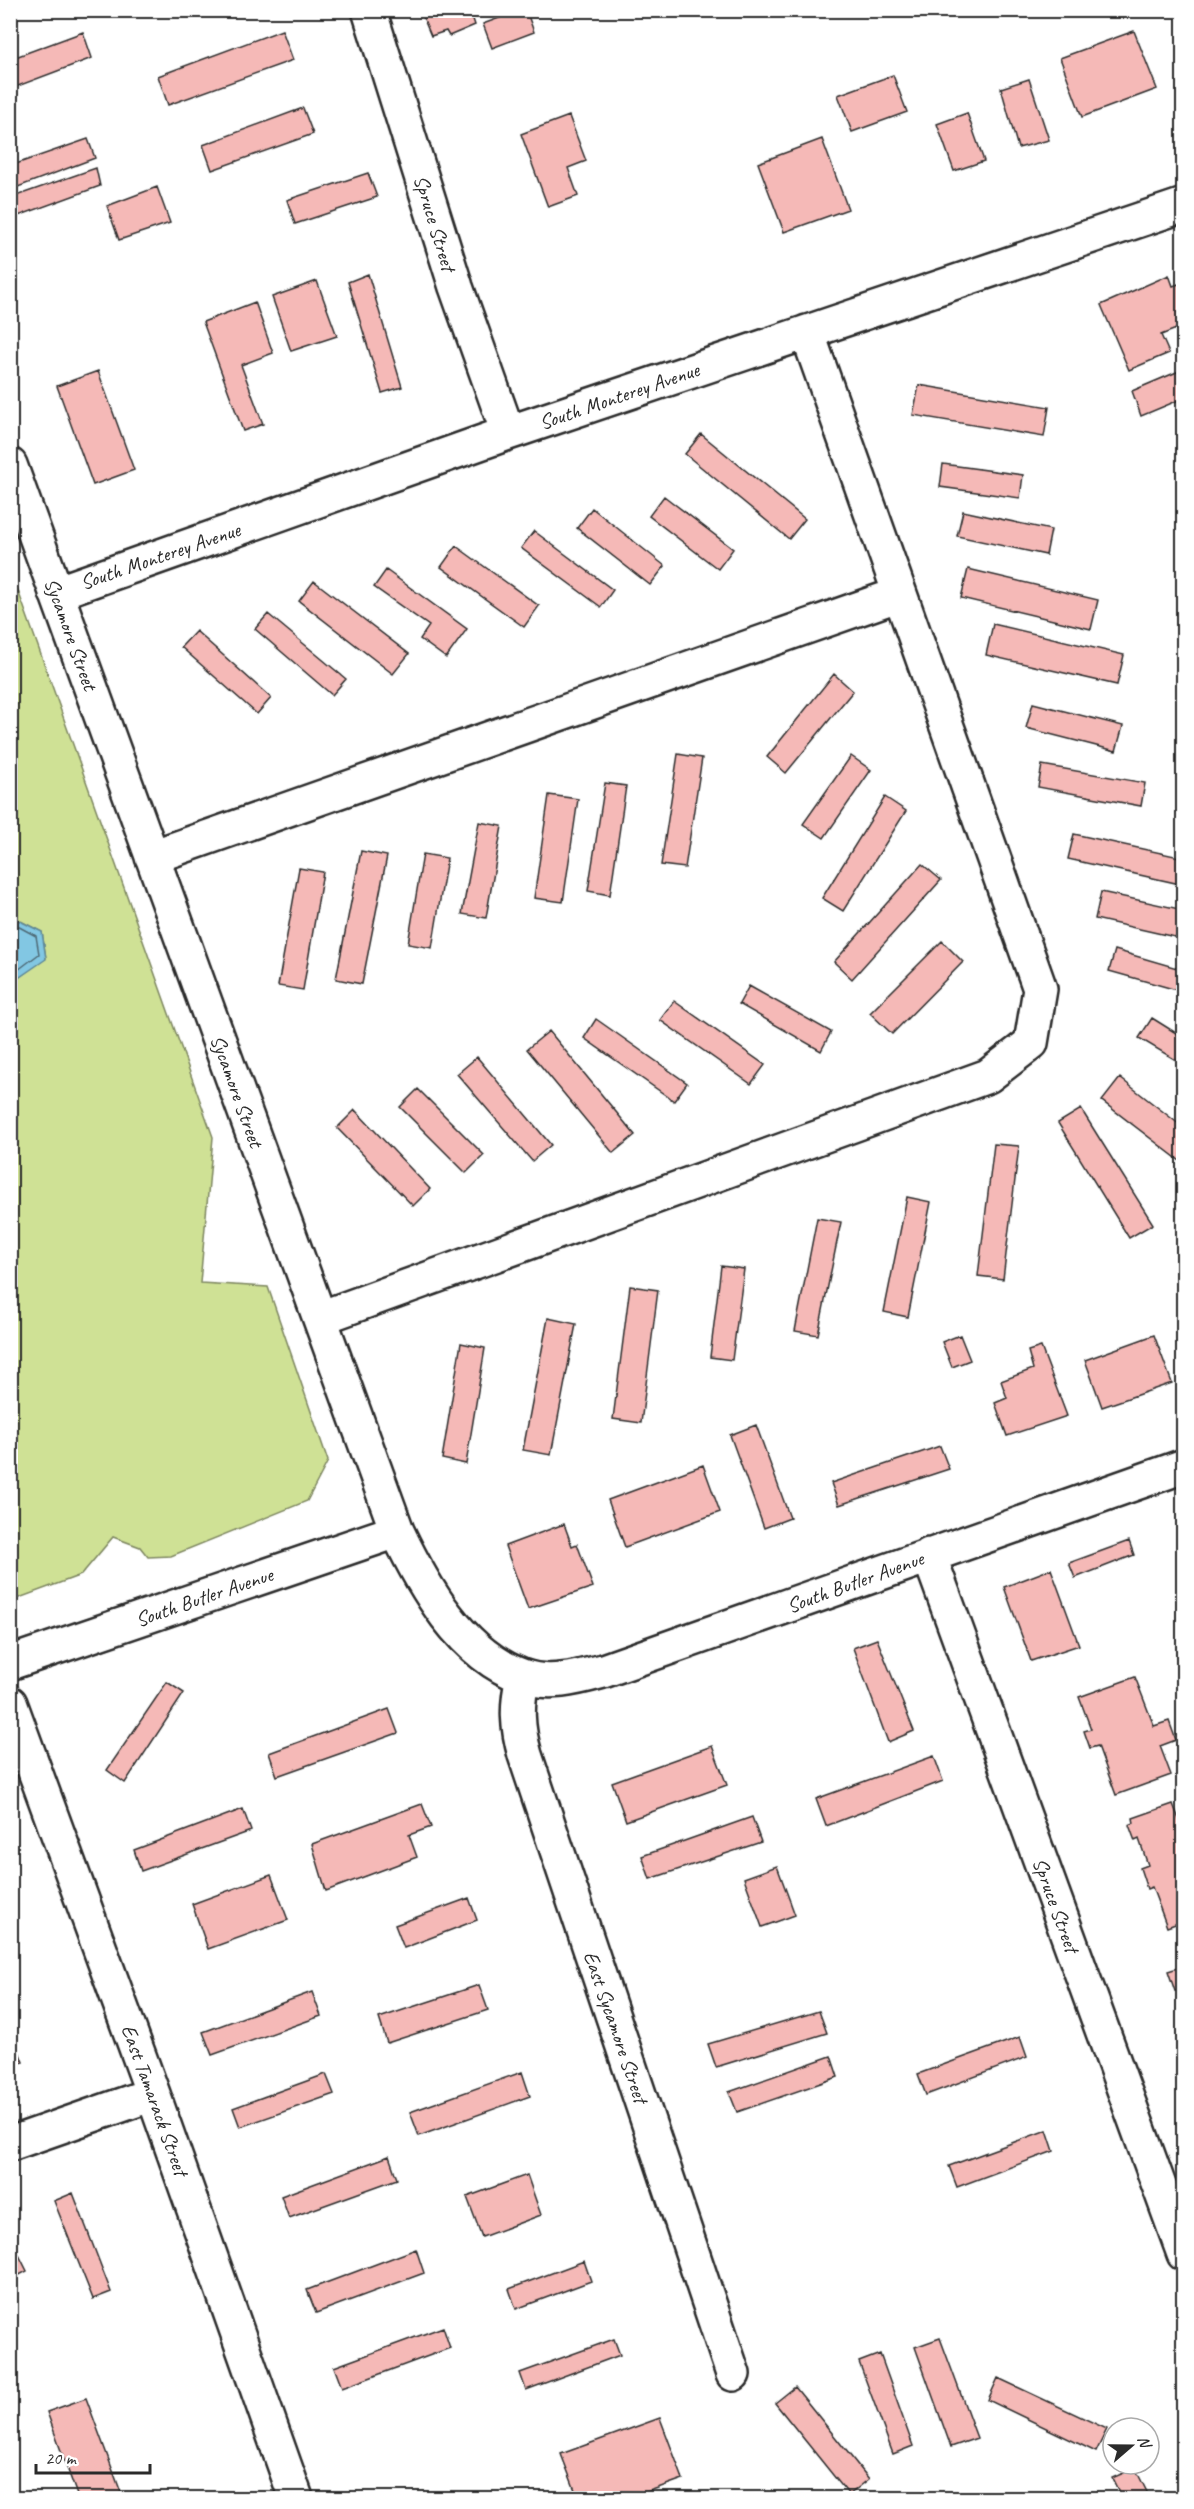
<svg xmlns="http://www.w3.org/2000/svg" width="1194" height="2509" viewBox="0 0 1194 2509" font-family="Caveat,sans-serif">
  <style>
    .green { fill: #cfe195; stroke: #7d8660; stroke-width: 1.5 }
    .water { fill: #82c7e3; stroke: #5f8999; stroke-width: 1.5 }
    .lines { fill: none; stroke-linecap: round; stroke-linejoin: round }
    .shore { stroke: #4e6975; stroke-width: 1.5 }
    .building { fill: #f5b9b7; stroke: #2b2b2b; stroke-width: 1.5 }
    .minor-casing { stroke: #2b2b2b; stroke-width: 38 }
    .minor { stroke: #fff; stroke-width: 33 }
    .labels { text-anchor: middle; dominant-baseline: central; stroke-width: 4.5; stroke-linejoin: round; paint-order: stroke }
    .street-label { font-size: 21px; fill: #2b2b2b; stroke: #fff }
  </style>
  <rect width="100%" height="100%" fill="#fff"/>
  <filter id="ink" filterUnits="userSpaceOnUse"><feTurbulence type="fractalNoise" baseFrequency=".0167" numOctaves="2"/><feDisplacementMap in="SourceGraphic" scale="12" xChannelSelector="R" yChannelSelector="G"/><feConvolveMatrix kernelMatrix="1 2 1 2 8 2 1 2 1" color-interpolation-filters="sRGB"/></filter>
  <g filter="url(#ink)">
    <!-- green -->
    <path class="green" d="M10 568 213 1137 200 1283 268 1287 328 1461 307 1501 171 1556 148 1557 140 1547 113 1537 81 1575 11 1601V983L46 958 42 932 11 916Z"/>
    <!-- water -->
    <path class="water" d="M10 916 42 932 46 959 11 983Z"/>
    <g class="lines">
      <!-- shore -->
      <path class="shore" d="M10 922 36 936 39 954 10 976"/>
    </g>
    <!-- building -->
    <path class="building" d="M420 10H470L475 25 449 36 446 31 431 36Z
      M521 10H526L534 32 492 48 483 24Z
      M282 30 293 60 168 105 158 76Z
      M1134 31 1157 89 1082 117 1060 58Z
      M83 32 92 58 10 89V59Z
      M893 75 907 112 852 132 838 95Z
      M1029 79 1049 140 1018 148 1001 88Z
      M303 108 313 134 212 170 203 145Z
      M967 113 984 161 954 171 937 124Z
      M569 116 586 161 568 168 578 196 548 207 521 134Z
      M88 139 95 158 10 190V166Z
      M822 139 848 209 784 232 758 163Z
      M96 168 100 186 10 219V198Z
      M368 173 377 197 295 224 287 200Z
      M157 187 170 223 119 240 107 206Z
      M368 274 402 387 382 393 348 282Z
      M1169 275 1173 286 1184 282V326L1161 335 1169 353 1129 370 1101 305Z
      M317 281 337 336 291 351 272 297Z
      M255 302 273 353 241 365 263 424 243 431 203 322Z
      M1184 369V398L1141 416 1132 391Z
      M98 371 134 470 93 485 57 386Z
      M919 385 1049 407 1044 437 913 415Z
      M701 434 805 519 789 539 685 454Z
      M943 464 1023 475 1020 498 940 487Z
      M664 496 733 549 718 569 649 516Z
      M592 508 665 566 650 585 577 528Z
      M963 511 1051 530 1046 555 957 536Z
      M534 531 613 590 601 607 521 548Z
      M456 546 539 606 524 627 441 567Z
      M968 569 1098 600 1091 629 961 598Z
      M386 570 467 629 446 658 420 639 429 626 374 587Z
      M314 581 409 654 393 674 299 601Z
      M268 614 346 679 332 695 255 629Z
      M993 624 1124 655 1117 685 986 655Z
      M196 631 271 698 257 714 181 647Z
      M834 674 853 691 786 773 767 757Z
      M1033 703 1123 726 1116 751 1026 728Z
      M678 754 702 758 685 868 661 865Z
      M851 756 871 770 824 838 803 824Z
      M1042 765 1145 783 1141 806 1038 787Z
      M605 783 626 786 610 895 588 891Z
      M549 795 578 799 563 902 534 898Z
      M885 797 906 811 843 911 822 898Z
      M479 822 502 826 486 918 462 914Z
      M1074 834 1184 858 1180 884 1068 859Z
      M361 851 387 856 362 984 336 979Z
      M423 854 447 858 432 948 408 944Z
      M922 864 941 880 852 979 834 962Z
      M299 868 323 872 303 990 278 986Z
      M1101 892 1184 910V939L1095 919Z
      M942 941 963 962 892 1034 870 1013Z
      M1115 950 1184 970V992L1109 971Z
      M749 986 831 1032 821 1051 739 1004Z
      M674 1001 765 1065 751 1084 660 1020Z
      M1152 1018 1184 1038V1065L1139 1038Z
      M596 1019 687 1083 674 1101 584 1038Z
      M549 1031 635 1135 613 1153 527 1049Z
      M477 1057 551 1145 532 1161 457 1074Z
      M1120 1078 1184 1128V1164L1102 1101Z
      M418 1089 484 1155 466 1173 400 1107Z
      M1081 1109 1153 1224 1129 1238 1058 1123Z
      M355 1110 430 1189 413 1206 337 1128Z
      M994 1144 1019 1146 1003 1279 978 1276Z
      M907 1197 931 1202 908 1317 884 1312Z
      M817 1218 841 1222 818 1335 795 1331Z
      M721 1266 744 1269 732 1360 710 1357Z
      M630 1286 658 1290 641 1423 613 1419Z
      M548 1318 576 1324 551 1455 523 1450Z
      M960 1335 970 1360 952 1367 942 1342Z
      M1154 1335 1172 1383 1102 1407 1085 1360Z
      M461 1343 485 1348 466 1464 442 1459Z
      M1041 1347 1067 1416 1007 1436 995 1403 1007 1398 1001 1381 1033 1369 1028 1351Z
      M756 1425 790 1518 764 1528 730 1435Z
      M940 1446 949 1469 839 1505 831 1483Z
      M703 1465 720 1512 625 1547 608 1500Z
      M564 1524 572 1546 577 1544 593 1587 528 1609 505 1546Z
      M1129 1541 1134 1555 1075 1578 1069 1563Z
      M1051 1569 1079 1645 1031 1661 1004 1587Z
      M877 1639 914 1731 888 1742 853 1648Z
      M1135 1677 1154 1726 1169 1721 1176 1740 1160 1746 1171 1775 1116 1795 1098 1746 1090 1748 1084 1731 1091 1729 1079 1697Z
      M167 1682 184 1693 125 1783 107 1770Z
      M389 1709 398 1733 277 1776 269 1753Z
      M712 1746 727 1785 626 1821 612 1782Z
      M934 1756 943 1781 826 1826 816 1799Z
      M422 1804 431 1827 409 1835 417 1857 326 1891 312 1844Z
      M1173 1804 1184 1832V1921L1167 1927 1152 1887 1147 1889 1140 1868 1148 1865 1139 1839 1135 1841 1129 1825 1134 1823 1133 1818Z
      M243 1809 251 1831 141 1871 134 1850Z
      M752 1817 761 1842 650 1879 642 1856Z
      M777 1866 795 1915 762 1927 744 1878Z
      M271 1875 288 1920 208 1949 192 1904Z
      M469 1898 477 1920 404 1948 395 1925Z
      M1184 1966V1989L1175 1991 1168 1971Z
      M479 1985 488 2010 387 2043 379 2018Z
      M312 1992 321 2016 212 2055 203 2032Z
      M819 2011 827 2033 716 2067 708 2044Z
      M10 2027 23 2062 10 2067Z
      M1020 2037 1027 2057 926 2095 918 2074Z
      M831 2056 838 2077 737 2112 729 2092Z
      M522 2072 530 2096 419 2136 410 2112Z
      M326 2074 334 2094 240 2127 233 2108Z
      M1047 2130 1054 2151 957 2187 949 2166Z
      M389 2156 397 2179 289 2218 281 2196Z
      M527 2175 541 2215 482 2237 467 2197Z
      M73 2193 111 2292 93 2299 54 2201Z
      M10 2237 27 2271 10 2280Z
      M416 2249 424 2273 316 2313 307 2290Z
      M584 2261 591 2281 516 2309 509 2289Z
      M443 2327 450 2348 342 2388 334 2367Z
      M940 2338 977 2438 951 2447 915 2347Z
      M614 2339 620 2355 526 2390 520 2373Z
      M880 2354 913 2446 893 2454 859 2362Z
      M998 2378 1107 2429 1096 2452 988 2400Z
      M795 2387 869 2479 849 2495 775 2403Z
      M86 2398 123 2498H78L47 2412Z
      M660 2418 683 2479 630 2498H578L561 2454Z
      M1135 2468 1150 2498H1122L1112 2478Z"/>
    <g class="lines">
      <!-- minor casing -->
      <g class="minor-casing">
        <path id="minor" d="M369 10 456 287 508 433
          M10 465 397 1531C423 1586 461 1654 522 1676 549 1686 577 1678 603 1671L1184 1466
          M56 593 508 433 1184 205
          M152 857 900 594
          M320 1318 988 1076 1031 1043 1040 989 807 332
          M929 1555 1184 2254
          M10 1663 397 1531
          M523 1677C516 1706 517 1727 525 1755L733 2374
          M10 1703 153 2094 296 2498
          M10 2144 153 2094"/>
      </g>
      <!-- minor -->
      <use href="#minor" class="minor"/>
    </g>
  </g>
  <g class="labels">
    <!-- street labels -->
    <g class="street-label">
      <text transform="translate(435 223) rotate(73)">Spruce Street</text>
      <text transform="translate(619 396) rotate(-19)">South Monterey Avenue</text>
      <text transform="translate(160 556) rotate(-19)">South Monterey Avenue</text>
      <text transform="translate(71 634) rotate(70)">Sycamore Street</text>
      <text transform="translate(237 1091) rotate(70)">Sycamore Street</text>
      <text transform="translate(855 1582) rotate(-20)">South Butler Avenue</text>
      <text transform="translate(204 1597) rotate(-19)">South Butler Avenue</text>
      <text transform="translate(1056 1905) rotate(70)">Spruce Street</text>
      <text transform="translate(616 2027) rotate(71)">East Sycamore Street</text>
      <text transform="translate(155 2100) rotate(70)">East Tamarack Street</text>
    </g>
  </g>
  <!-- margin -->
  <rect width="1194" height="2509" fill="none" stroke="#fff" stroke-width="36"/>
  <rect x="18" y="18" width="1158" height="2473" fill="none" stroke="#2b2b2b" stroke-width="2" filter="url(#ink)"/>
  <!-- north arrow -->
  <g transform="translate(1131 2446) rotate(70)"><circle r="28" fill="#ffffff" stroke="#aaaaaa" stroke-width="1.5"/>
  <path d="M0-4.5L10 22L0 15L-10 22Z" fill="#2b2b2b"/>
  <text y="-9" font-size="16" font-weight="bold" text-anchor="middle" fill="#2b2b2b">N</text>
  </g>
  <!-- scale -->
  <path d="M36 2464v9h114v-9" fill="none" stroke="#2b2b2b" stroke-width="3"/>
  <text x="45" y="2464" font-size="18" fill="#2b2b2b" stroke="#ffffff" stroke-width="4.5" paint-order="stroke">20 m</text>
</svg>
